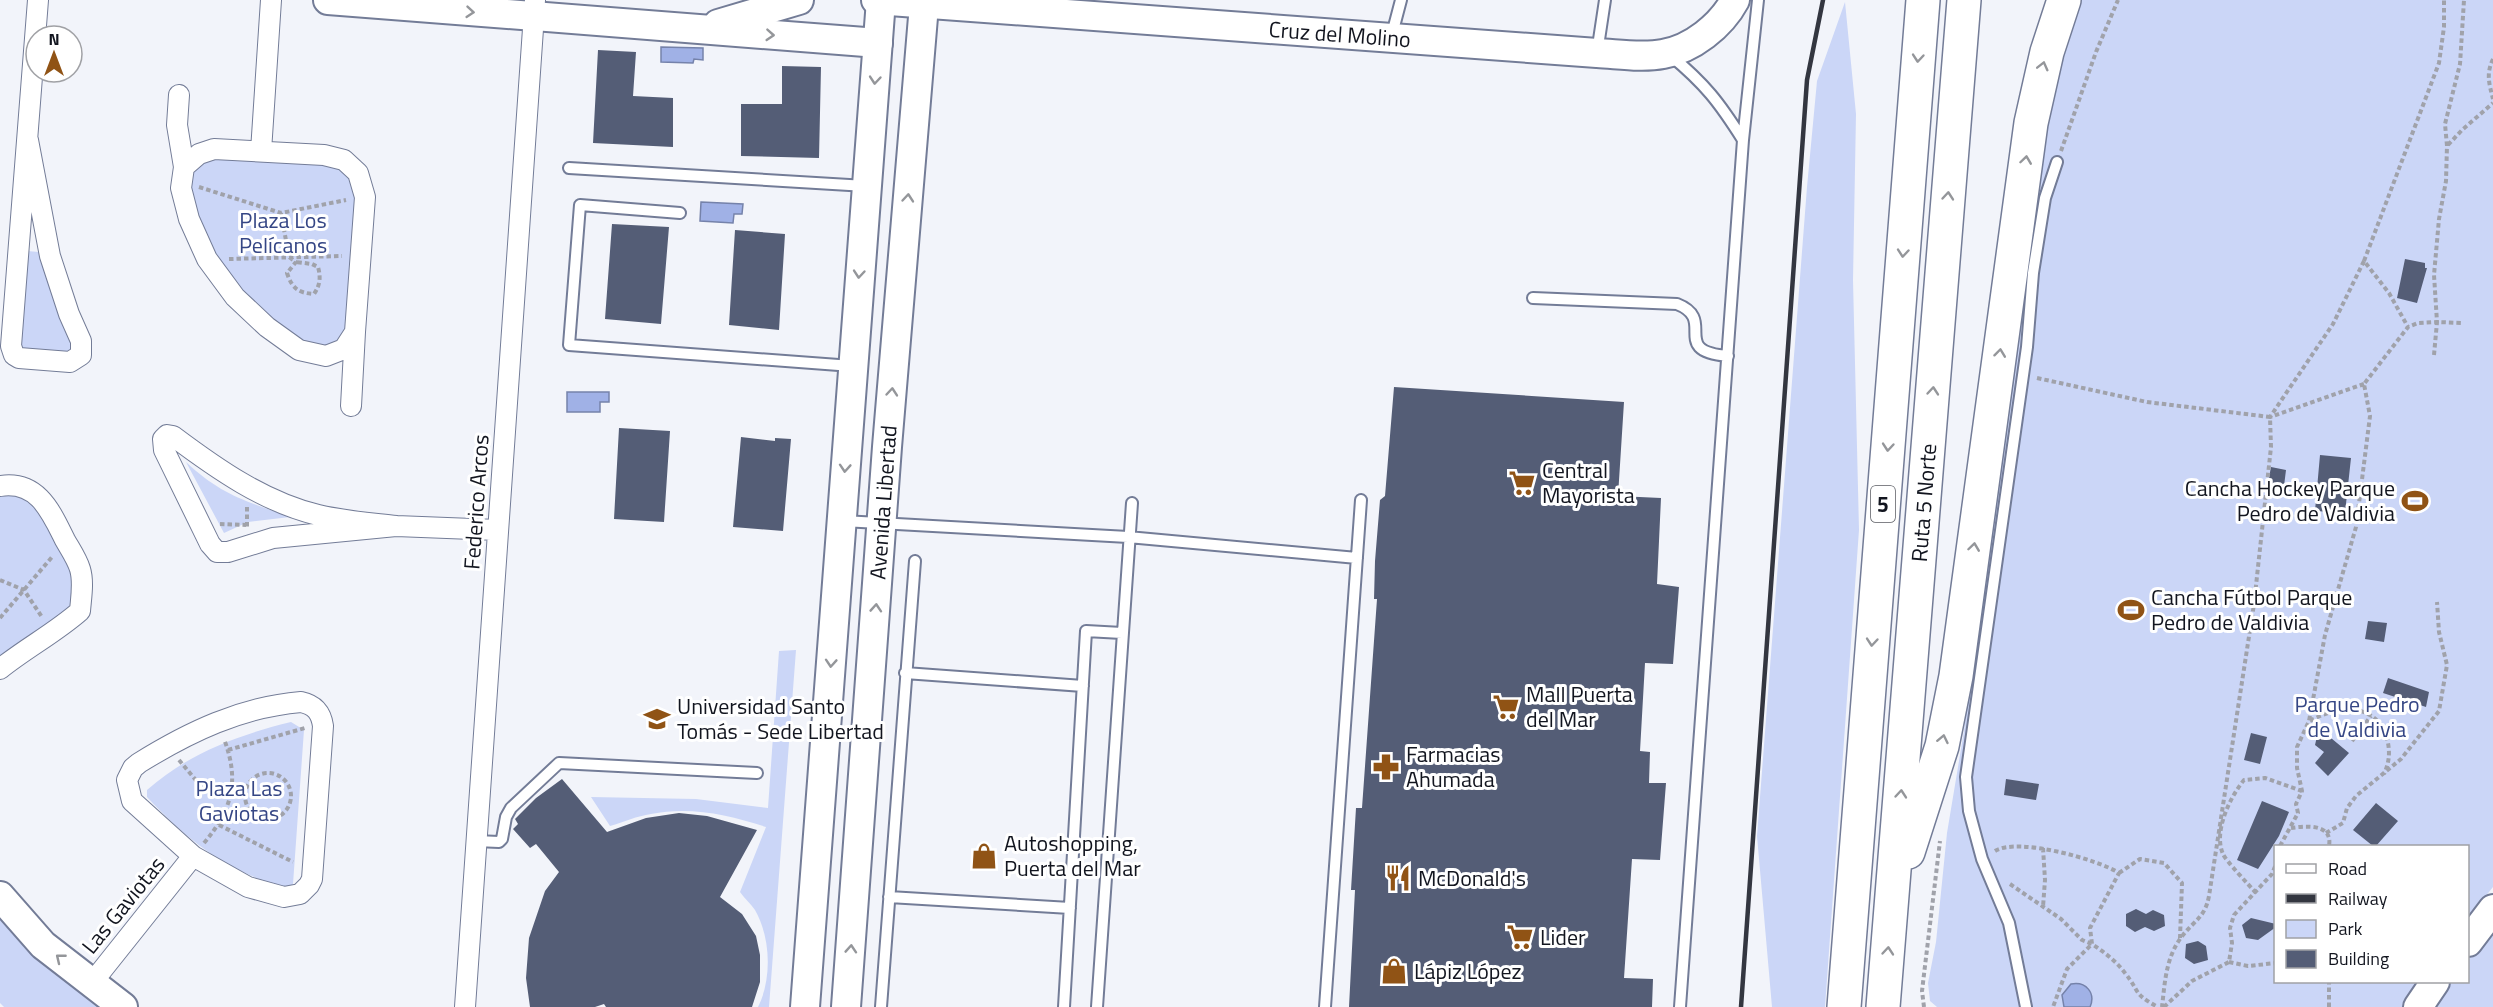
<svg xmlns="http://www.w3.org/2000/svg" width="2493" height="1007" viewBox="0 0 2493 1007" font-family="'Titillium Web',sans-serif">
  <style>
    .green { fill: #cbd6f7 }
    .water { fill: #a0b1e6; stroke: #7582aa; stroke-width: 1.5 }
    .building { fill: #545d76 }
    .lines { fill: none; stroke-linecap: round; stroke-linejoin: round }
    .lane-casing { stroke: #737c97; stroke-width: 14 }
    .street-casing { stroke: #737c97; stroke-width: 22 }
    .secondary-casing { stroke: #737c97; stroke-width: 32 }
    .highway-casing { stroke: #737c97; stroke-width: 36 }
    .path { stroke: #a0a2aa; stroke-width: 4; stroke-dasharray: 4.5 3; stroke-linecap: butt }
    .lane { stroke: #fff; stroke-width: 10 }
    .street { stroke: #fff; stroke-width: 20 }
    .secondary { stroke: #fff; stroke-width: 28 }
    .highway { stroke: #fff; stroke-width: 33 }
    .rail { stroke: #333640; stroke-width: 4.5 }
    .oneway { stroke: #94969a }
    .labels { text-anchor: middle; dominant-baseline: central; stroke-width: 6; stroke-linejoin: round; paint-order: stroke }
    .shield { fill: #fff; stroke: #595b62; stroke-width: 1.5 }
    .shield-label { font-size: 21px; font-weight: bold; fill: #12151f }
    .street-label { font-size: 22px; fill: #12151f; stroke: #fff }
    .park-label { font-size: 22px; fill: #354685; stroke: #fff }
    .poi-label { font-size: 22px; fill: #12151f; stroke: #fff; text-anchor: start }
  </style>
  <rect width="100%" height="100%" fill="#f2f4fa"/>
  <!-- green -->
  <path class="green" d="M2078 0H2493V887L2468 918V846H2276V982H2419L2404 1007H1937L1930 1001 1928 983 1936 942 1947 833 1964 731 1988 536 2057 61Z
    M1845 2 1856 114 1853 280 1859 530 1825 1007H1772L1757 836 1807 187 1817 81Z
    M202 159 323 160 353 176 359 197 349 331 340 344 326 350 301 345 271 323 213 260 194 217 189 170Z
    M27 251 39 252 44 257 74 338 70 355 18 348Z
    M186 462C221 495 246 501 290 517L248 522 224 533Z
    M0 492 31 497 75 572V609L0 662Z
    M796 650 769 1007H758C772 979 771 938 755 910 751 904 744 898 740 892L766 827C730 815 690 806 651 814 637 816 624 822 610 826L591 797 696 799 768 808 779 651Z
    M291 722 304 730 293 884 287 889C226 870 190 843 147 797V790C189 753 238 735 291 722Z
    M0 918C29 951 64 984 103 1007H4L0 1003Z
    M2493 923V1007H2428L2446 982H2468V955Z"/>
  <!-- water -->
  <path class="water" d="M661 47 703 48V60L694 59 693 63 661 62Z
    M701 202 743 204 742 214H734L733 223 700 221Z
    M567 392H609V402H600V412H567Z
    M2071 984C2086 981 2096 993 2090 1007H2064L2062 995Z"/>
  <!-- building -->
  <path class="building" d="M598 50 636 52 633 96 673 98V147L593 143Z
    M782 66 821 67 819 158 741 156V104H782Z
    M612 224 669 227 661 324 605 319Z
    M735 230 785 234 779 330 729 325Z
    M2405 259 2425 263V268H2427L2417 303 2397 298Z
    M1394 387 1624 402 1618 496 1661 498 1657 584 1679 587 1673 664 1645 663 1640 751 1650 752 1649 783H1666L1660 860 1632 859 1624 978 1653 979 1652 1007H1349L1355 890H1351L1356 808H1362L1377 599H1374L1375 561 1380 500 1385 496Z
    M619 428 670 431 664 522 614 519Z
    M741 437 775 441V438L791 439 783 531 733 527Z
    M2320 455 2351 458 2345 513 2315 511Z
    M2271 467 2286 470 2284 486 2268 483Z
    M2368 621 2387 623 2384 642 2365 639Z
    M2388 678 2429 692 2426 707 2383 693Z
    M2319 728 2349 753 2328 776 2315 763 2324 752 2315 745Z
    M2251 733 2267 737 2260 764 2244 760Z
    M562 779 607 832 646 818 679 813 707 816 757 830 720 897 742 914 756 936 760 955V982L752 1007H606L604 1004 595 1007H530L526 978 529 938 545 891 559 872 536 844 530 848 513 829 518 824 515 819 536 798Z
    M2006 779 2039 784 2036 800 2004 795Z
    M2262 801 2289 812 2279 836 2258 869 2237 860Z
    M2376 803 2398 821 2376 846H2373L2353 830Z
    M2136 909 2146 914 2153 910 2164 915 2165 926 2154 931 2145 927 2135 932 2126 926V914Z
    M2251 918 2276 924V927L2258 940 2246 938 2242 925Z
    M2198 941 2206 946 2208 960 2194 964 2185 958 2186 944Z"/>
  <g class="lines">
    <!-- lane casing -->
    <g class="lane-casing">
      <path id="lane" d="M1391 38 1401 0
        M1597 53 1605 0
        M1670 55C1705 84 1719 102 1743 140
        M569 168 866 186
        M680 213 580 205 569 345 852 366
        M1533 298 1677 304C1718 320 1668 351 1728 356
        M843 521 1128 537 1357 558
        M905 673 1083 686
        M476 841 499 842 502 839 506 817 511 808 559 763 757 773
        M889 897 1070 908
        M881 1007 915 561
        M1064 1007 1086 631 1122 633
        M1097 1007 1132 503
        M1325 1007 1361 500
        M1680 1007 1743 140 1758 0
        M2026 1007 2009 923 1982 859 1969 811 1966 777 2027 347 2033 273 2045 198 2057 162"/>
    </g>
    <!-- street casing -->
    <g class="street-casing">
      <path id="street" d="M179 95 177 125 184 167 181 188 189 219 207 259 235 297 267 327 299 350 326 356 344 349 355 332 365 197 358 173 344 160 324 155 214 149 199 154 184 167
        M28 140 50 256 69 314 81 341V355L70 362 19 358 14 355 11 346 38 0
        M261 151 271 0
        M351 406 355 332
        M0 486C38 480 51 512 65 540 70 549 77 559 80 569 84 582 81 598 80 611 55 633 26 648 0 669
        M396 526C370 523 343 521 318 515 264 502 217 469 173 436L167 435 163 439 164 450 210 544 217 552H228L273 538 396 526 498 530
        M301 702C315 705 321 712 323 726L312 879 309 885 300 894 284 897 248 887 193 856 132 801 127 780 133 768 139 763C189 732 241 707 301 702Z
        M91 984 193 856
        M465 1007 535 0"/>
    </g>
    <!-- secondary casing -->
    <g class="secondary-casing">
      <g id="secondary">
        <path d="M328 0 878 43"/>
        <path id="s1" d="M876 0 1597 53C1618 54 1642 58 1663 54 1692 49 1721 26 1735 0"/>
        <path d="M718 24 799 0"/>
        <path d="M0 896 43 945 123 1007"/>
        <path d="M2468 942 2493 909"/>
        <path d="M805 1007 881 0"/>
        <path id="s2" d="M846 1007 887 447 924 5"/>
        <path d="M2418 1007 2435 982"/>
      </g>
    </g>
    <!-- highway casing -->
    <g class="highway-casing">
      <g id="highway">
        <path d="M1908 852 1942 746 1956 676 2031 123 2047 52 2064 0"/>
        <path d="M1844 1007 1923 0"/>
        <path id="s3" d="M1883 1007 1964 0"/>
      </g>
    </g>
    <!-- path -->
    <path class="path" d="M2493 59C2486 74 2489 83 2493 99
      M2448 145 2462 130 2493 103
      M2061 151 2096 52 2118 0
      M199 187 281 213 346 200
      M281 213 289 257 296 262 287 273C292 288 298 293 314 294 320 285 321 278 318 267L312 264 296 262
      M229 259 342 256
      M2364 261 2439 63 2444 27V0
      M2434 355 2437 322 2462 323
      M2037 378 2147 402 2270 417 2271 447 2254 604 2209 896C2205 917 2196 919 2183 935 2166 956 2165 981 2162 1007
      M2364 384 2270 417 2333 324 2364 261 2389 293 2408 327
      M247 507V527
      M220 524 246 525
      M0 580 24 590 42 617
      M0 618 52 557
      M2310 721C2340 704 2379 702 2388 743 2390 754 2389 763 2384 774
      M2352 741 2371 716
      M228 750 305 728
      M179 760 205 791 245 795
      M245 796a23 23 0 1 1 46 0a23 23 0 1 1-46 0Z
      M219 825 293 862
      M2291 828C2305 826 2333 823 2329 846
      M2326 833 2343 823 2347 808 2356 796 2401 759 2439 711 2447 665 2439 632 2437 602
      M204 843C232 810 240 781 224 739
      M2280 846 2298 813 2296 804 2302 791 2297 768V747L2309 721 2325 635 2356 527 2370 416 2364 384 2408 327 2418 323 2437 322 2434 275 2439 219 2446 181 2447 146 2445 124 2460 64 2464 0
      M2043 848 2045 880 2043 907
      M1995 851C2017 837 2097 859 2119 873L2090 928 2092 944C2104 952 2116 961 2125 973 2141 993 2132 993 2158 1007
      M2119 873 2140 859 2164 863 2182 883 2180 938
      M2010 884 2061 919 2082 940 2092 944 2067 969 2053 1007
      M2256 893C2250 886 2225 860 2223 854 2213 832 2230 797 2244 780L2265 778 2302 791
      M2229 962 2248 966 2276 963
      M1924 1007 1922 991 1940 841
      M2164 1007 2192 981 2229 962 2232 943 2230 928 2234 915 2272 874 2276 864
      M2329 1007V982"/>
    <!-- lane -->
    <use href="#lane" class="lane"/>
    <!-- street -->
    <use href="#street" class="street"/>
    <!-- secondary -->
    <use href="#secondary" class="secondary"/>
    <!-- highway -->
    <use href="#highway" class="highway"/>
    <!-- rail -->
    <path class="rail" d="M1741 1007 1807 80 1823 0"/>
  </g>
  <!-- one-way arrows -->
  <defs><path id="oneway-chevron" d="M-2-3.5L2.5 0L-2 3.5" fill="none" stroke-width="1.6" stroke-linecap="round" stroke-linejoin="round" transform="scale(1.5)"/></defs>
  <g class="oneway">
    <use href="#oneway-chevron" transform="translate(470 12) rotate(5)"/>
    <use href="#oneway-chevron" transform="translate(770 35) rotate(4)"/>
    <use href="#oneway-chevron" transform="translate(1918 58) rotate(95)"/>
    <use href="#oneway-chevron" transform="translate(2043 66) rotate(-76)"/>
    <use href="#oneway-chevron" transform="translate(875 80) rotate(95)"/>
    <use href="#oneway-chevron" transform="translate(2026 160) rotate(-82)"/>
    <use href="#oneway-chevron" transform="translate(1948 196) rotate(-85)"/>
    <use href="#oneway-chevron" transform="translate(908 198) rotate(-85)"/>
    <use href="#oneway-chevron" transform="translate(1903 253) rotate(95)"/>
    <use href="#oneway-chevron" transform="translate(859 274) rotate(95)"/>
    <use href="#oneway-chevron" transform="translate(2000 353) rotate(-83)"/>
    <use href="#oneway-chevron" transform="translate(1933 391) rotate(-85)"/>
    <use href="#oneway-chevron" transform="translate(892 392) rotate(-85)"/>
    <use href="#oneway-chevron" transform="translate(1888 447) rotate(95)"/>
    <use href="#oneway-chevron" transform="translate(845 468) rotate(94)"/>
    <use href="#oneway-chevron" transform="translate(1974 547) rotate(-82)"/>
    <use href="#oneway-chevron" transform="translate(876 608) rotate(-86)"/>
    <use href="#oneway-chevron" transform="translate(1872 642) rotate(95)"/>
    <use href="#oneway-chevron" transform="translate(831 663) rotate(94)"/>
    <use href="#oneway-chevron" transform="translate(1943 739) rotate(-78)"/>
    <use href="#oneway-chevron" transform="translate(1901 794) rotate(-85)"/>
    <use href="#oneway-chevron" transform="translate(851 949) rotate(-86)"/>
    <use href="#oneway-chevron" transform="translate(1888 951) rotate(-85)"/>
    <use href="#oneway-chevron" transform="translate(60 958) rotate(-141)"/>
  </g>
  <!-- icons -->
  <defs>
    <g id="supermarket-bare" transform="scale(2.07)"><path d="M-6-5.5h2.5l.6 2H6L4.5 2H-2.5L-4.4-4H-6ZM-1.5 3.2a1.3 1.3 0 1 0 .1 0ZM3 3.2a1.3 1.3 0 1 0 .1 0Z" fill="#905315" stroke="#fff" stroke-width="2.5" paint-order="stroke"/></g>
    <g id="stadium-bare" transform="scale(2.07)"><path d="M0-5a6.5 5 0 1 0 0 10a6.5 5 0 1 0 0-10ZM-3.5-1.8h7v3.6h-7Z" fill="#905315" stroke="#fff" stroke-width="2.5" paint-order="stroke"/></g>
    <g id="university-bare" transform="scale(2.07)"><path d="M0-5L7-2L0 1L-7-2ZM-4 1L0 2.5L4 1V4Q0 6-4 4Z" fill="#905315" stroke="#fff" stroke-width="2.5" paint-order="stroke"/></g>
    <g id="pharmacy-bare" transform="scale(2.07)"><path d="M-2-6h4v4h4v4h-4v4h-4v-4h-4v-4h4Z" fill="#905315" stroke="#fff" stroke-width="2.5" paint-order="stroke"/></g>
    <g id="shop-bare" transform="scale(2.07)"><path d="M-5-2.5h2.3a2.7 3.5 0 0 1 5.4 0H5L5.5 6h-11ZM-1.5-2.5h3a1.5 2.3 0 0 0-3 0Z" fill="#905315" stroke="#fff" stroke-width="2.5" paint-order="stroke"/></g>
    <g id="restaurant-bare" transform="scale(2.07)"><path d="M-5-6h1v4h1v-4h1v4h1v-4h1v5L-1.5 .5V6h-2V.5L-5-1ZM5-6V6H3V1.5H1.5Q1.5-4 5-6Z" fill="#905315" stroke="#fff" stroke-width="2.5" paint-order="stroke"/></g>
  </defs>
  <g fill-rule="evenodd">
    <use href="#supermarket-bare" x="1522" y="483"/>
    <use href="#stadium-bare" x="2415" y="501"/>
    <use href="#stadium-bare" x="2131" y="610"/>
    <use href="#supermarket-bare" x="1506" y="707"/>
    <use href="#university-bare" x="657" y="719"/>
    <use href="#pharmacy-bare" x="1386" y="767"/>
    <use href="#shop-bare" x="984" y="856"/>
    <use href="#restaurant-bare" x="1398" y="878"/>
    <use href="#supermarket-bare" x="1520" y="937"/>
    <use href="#shop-bare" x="1394" y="971"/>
  </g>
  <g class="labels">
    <!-- shield labels -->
    <rect class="shield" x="1871" y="486" width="24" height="36" rx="4.5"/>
    <g class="shield-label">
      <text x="1883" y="504">5</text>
    </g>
    <!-- street labels -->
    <g class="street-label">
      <text stroke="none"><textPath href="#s1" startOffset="465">Cruz del Molino</textPath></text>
      <text transform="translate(476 502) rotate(-86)">Federico Arcos</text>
      <text stroke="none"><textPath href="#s2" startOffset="506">Avenida Libertad</textPath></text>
      <text stroke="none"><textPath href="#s3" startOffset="506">Ruta 5 Norte</textPath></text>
      <text transform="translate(123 905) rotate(-51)">Las Gaviotas</text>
    </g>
    <!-- park labels -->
    <g class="park-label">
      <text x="283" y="220">Plaza Los<tspan x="283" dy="25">Pelícanos</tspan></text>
      <text x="2357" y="704">Parque Pedro<tspan x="2357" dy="25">de Valdivia</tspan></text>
      <text x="239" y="788">Plaza Las<tspan x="239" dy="25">Gaviotas</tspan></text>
    </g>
    <!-- poi labels -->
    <g class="poi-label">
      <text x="1542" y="470">Central<tspan x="1542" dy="25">Mayorista</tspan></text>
      <text x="2395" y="488" text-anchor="end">Cancha Hockey Parque<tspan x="2395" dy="25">Pedro de Valdivia</tspan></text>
      <text x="2151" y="597">Cancha Fútbol Parque<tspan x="2151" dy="25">Pedro de Valdivia</tspan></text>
      <text x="1526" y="694">Mall Puerta<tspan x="1526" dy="25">del Mar</tspan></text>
      <text x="677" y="706">Universidad Santo<tspan x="677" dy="25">Tomás - Sede Libertad</tspan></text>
      <text x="1406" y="754">Farmacias<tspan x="1406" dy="25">Ahumada</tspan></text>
      <text x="1004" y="843">Autoshopping,<tspan x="1004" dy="25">Puerta del Mar</tspan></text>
      <text x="1418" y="878">McDonald's</text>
      <text x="1540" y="937">Lider</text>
      <text x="1414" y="971">Lápiz López</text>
    </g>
  </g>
  <!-- legend -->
  <rect x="2274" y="845" width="195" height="138" fill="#ffffff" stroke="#a0a1a5" stroke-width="1.5"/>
  <rect x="2286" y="864" width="30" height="9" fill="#ffffff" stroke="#a0a1a5" stroke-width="1.5"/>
  <text x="2328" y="875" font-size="18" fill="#12151f">Road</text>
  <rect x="2286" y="894" width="30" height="9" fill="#333640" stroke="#a0a1a5" stroke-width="1.5"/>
  <text x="2328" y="905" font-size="18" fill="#12151f">Railway</text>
  <rect x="2286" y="920" width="30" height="18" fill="#cbd6f7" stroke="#a0a1a5" stroke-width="1.5"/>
  <text x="2328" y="935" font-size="18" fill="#12151f">Park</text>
  <rect x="2286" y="950" width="30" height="18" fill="#545d76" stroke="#a0a1a5" stroke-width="1.5"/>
  <text x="2328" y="965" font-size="18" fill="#12151f">Building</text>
  <!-- north arrow -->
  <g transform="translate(54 54)"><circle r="28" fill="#ffffff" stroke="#a0a1a5" stroke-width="1.5"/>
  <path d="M0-4.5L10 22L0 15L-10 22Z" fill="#905315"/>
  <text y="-9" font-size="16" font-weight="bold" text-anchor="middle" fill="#12151f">N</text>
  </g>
</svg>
